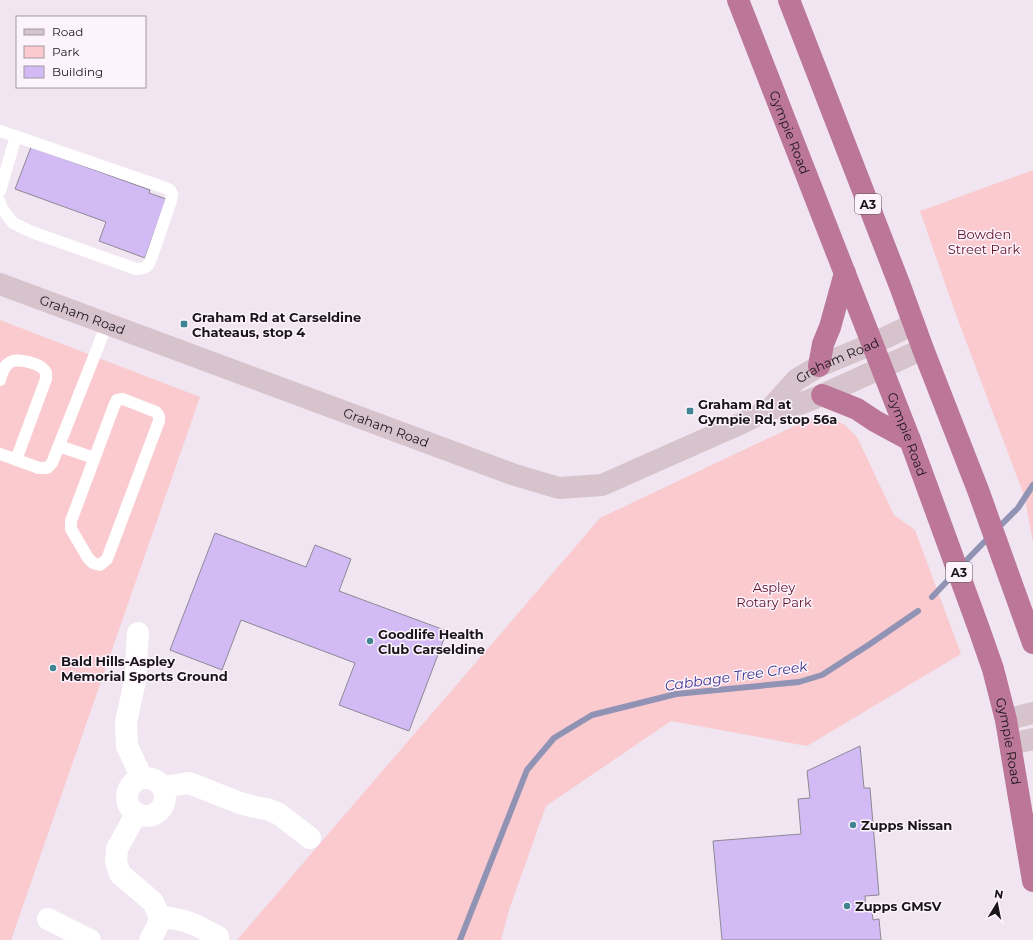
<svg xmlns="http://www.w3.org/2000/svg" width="1033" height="940" viewBox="0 0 1033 940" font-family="Montserrat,sans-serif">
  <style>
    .green { fill: #facacf }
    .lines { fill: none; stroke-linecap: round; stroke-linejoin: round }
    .stream { stroke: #9193b4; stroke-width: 6 }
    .building { fill: #d2baf5; stroke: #8d8994 }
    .lane { stroke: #fff; stroke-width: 12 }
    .street { stroke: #fff; stroke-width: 22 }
    .secondary { stroke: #d7c3cc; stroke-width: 22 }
    .highway { stroke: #bb7698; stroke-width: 22 }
    .poi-dot { fill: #418593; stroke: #fdf3fd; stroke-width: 1.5 }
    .labels { text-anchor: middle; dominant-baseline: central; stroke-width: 3; stroke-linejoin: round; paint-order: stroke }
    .shield { fill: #fdf3fd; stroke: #5d585d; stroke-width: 1 }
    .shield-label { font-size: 12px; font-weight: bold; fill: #191519 }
    .street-label { font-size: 13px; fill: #191519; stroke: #fdf3fd }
    .park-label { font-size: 13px; fill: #5e1225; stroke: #fdf3fd }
    .poi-label { font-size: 13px; font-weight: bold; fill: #191519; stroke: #fdf3fd; text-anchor: start }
    .water-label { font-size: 14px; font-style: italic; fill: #3e398e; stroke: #fdf3fd }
  </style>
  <rect width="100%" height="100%" fill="#f0e5f0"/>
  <!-- green -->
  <path class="green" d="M1033 170V543L1025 498 955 312 920 211Z
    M0 320 200 397 11 940H0Z
    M823 419 837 421 845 425 857 437 894 515 915 530 961 654 807 746 671 721 546 806 509 910 501 940H237L600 518 807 420Z"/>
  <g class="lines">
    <!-- stream -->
    <path class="stream" d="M996 530 1018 508 1033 485
      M960 567 990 536
      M932 597 954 574
      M460 940 527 770 554 738 592 715 676 694 799 682 822 675 870 644 918 611"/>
  </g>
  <!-- building -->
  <path class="building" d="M31 147 150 190 149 193 166 199 145 258 99 241 106 222 15 189Z
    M215 533 306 567 315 545 351 559 339 591 447 631 409 731 339 705 355 663 241 620 222 670 170 650Z
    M860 746 864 788H870L879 895 865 896 866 912 872 911 873 920 879 919 881 940H722L713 841 801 834 798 799 810 798 807 771Z"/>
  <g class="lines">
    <!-- lane -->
    <path class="lane" d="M0 131 163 187 170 190 172 194 171 201 151 259C148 267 145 269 136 269L32 232 13 223 1 207 0 202
      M0 191 16 136
      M0 380C2 374 3 367 9 363 16 357 42 363 46 373 46 373 46 378 46 379L16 460
      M123 399 156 412 159 416V421L107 559 100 565 93 563 88 558 71 529V521L114 406 117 400Z
      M59 446 94 458
      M0 454 39 468H47L52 463 107 324"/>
    <!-- street -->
    <path class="street" d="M138 633 135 681 126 722 127 746 142 778
      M127 797a19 19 0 1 1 38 0a19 19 0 1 1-38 0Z
      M163 787 189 783 240 803 255 807 267 809 279 814 310 838
      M136 814 117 849 116 862 120 874 153 902 160 917 157 927 150 940
      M160 917C186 919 197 925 218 937
      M48 919 90 940"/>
    <!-- secondary -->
    <g class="secondary">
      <path id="s1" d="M0 284 515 475 559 488 602 485 742 423 770 409 800 404 822 395 923 349"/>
      <path id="s2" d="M770 409 796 380 819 366 872 344 914 324"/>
      <path d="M1006 720 1033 713"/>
      <path d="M1010 744 1033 739"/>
    </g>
    <!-- highway -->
    <g class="highway">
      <path id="s3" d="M738 0 910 440 979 629 993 669 1006 720 1033 881"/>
      <path d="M789 0 900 286 923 349 978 490 1033 643"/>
      <path d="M819 366 823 344 830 327 845 273"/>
      <path d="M822 395 857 409 875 421 910 440"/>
    </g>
  </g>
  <!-- markers -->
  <g class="poi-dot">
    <rect x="180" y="320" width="8" height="8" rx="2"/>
    <rect x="686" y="407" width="8" height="8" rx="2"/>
    <circle cx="370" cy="641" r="4"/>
    <circle cx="53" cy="668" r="4"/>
    <circle cx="853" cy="825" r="4"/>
    <circle cx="847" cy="906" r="4"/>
  </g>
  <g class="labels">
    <!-- shield labels -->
    <g class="shield">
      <rect x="855" y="194" width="26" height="20" rx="3"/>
      <rect x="946" y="562" width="26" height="20" rx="3"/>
    </g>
    <g class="shield-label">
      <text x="868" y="204">A3</text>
      <text x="959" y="572">A3</text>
    </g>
    <!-- street labels -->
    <g class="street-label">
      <text stroke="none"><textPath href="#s3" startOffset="142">Gympie Road</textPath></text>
      <text stroke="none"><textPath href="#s1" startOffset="88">Graham Road</textPath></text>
      <text stroke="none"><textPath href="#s2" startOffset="85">Graham Road</textPath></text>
      <text stroke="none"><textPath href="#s1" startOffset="412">Graham Road</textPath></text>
      <text stroke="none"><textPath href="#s3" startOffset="466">Gympie Road</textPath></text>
      <text stroke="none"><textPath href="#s3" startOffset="790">Gympie Road</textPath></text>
    </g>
    <!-- park labels -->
    <g class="park-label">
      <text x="984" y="234">Bowden<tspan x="984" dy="15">Street Park</tspan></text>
      <text x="774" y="587">Aspley<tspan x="774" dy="15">Rotary Park</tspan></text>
    </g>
    <!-- poi labels -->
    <g class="poi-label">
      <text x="192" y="317">Graham Rd at Carseldine<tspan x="192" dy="15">Chateaus, stop 4</tspan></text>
      <text x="698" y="404">Graham Rd at<tspan x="698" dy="15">Gympie Rd, stop 56a</tspan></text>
      <text x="378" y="634">Goodlife Health<tspan x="378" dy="15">Club Carseldine</tspan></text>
      <text x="61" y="661">Bald Hills-Aspley<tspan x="61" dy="15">Memorial Sports Ground</tspan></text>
      <text x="861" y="825">Zupps Nissan</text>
      <text x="855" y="906">Zupps GMSV</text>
    </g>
    <!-- water labels -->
    <g class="water-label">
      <text transform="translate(736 676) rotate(-8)">Cabbage Tree Creek</text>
    </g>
  </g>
  <!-- legend -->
  <rect x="16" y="16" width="130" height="72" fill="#fdf3fd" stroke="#a29aa2"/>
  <rect x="24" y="29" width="20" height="6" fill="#d7c3cc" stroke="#a29aa2"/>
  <text x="52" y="36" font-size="12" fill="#191519">Road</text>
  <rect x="24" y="46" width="20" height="12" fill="#facacf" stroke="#a29aa2"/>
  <text x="52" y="56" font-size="12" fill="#191519">Park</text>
  <rect x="24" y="66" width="20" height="12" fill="#d2baf5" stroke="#a29aa2"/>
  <text x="52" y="76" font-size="12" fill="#191519">Building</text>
  <!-- north arrow -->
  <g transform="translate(997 904) rotate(10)" stroke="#fdf3fd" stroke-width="3" paint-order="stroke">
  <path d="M0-3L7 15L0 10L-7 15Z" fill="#191519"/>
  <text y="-6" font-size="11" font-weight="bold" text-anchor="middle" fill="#191519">N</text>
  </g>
</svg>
